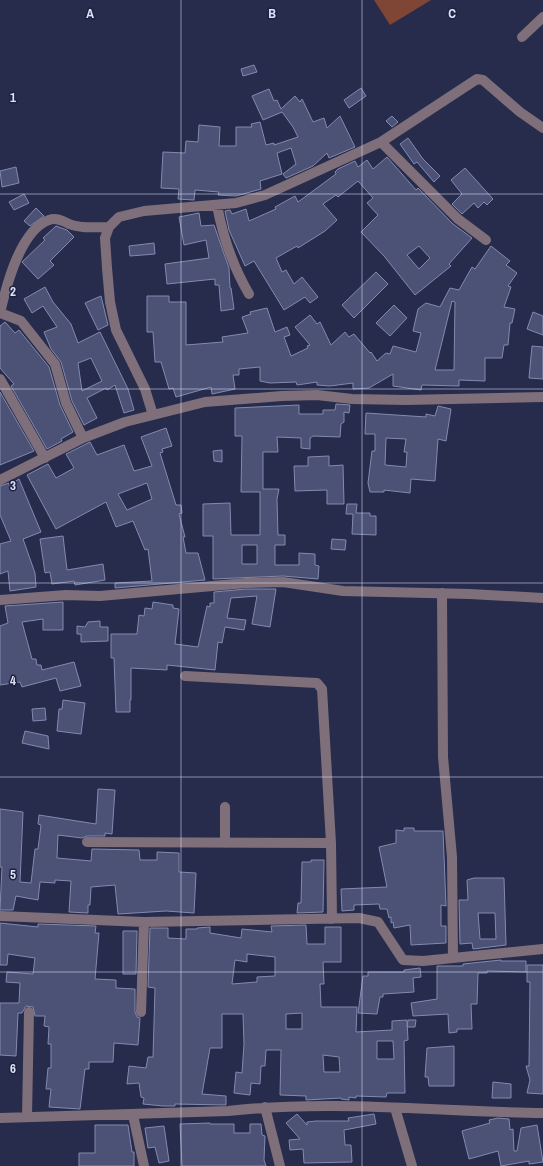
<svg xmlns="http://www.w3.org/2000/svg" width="543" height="1166" viewBox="0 0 543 1166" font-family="'Archivo Narrow',sans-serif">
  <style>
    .green { fill: #7f4535 }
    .building { fill: #4c5275; stroke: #838ab0; fill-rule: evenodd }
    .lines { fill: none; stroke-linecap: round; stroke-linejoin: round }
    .minor { stroke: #7f6f7a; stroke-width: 10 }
    .grid { fill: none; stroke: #dde1f7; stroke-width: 1; stroke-opacity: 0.55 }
    .grid-label { font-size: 13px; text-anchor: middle; font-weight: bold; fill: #dde1f7; stroke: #1e2241; stroke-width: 3; stroke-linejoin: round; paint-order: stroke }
  </style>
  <rect width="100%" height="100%" fill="#272c4c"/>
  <!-- green -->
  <path class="green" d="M374 0H431L390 25Z"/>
  <!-- building -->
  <path class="building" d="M254 65 257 72 243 76 241 69Z
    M361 88 366 96 349 108 344 100Z
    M269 89 274 101 277 100 281 109 295 96 300 102 302 99 313 122 324 118 327 128 340 116 355 147 329 158 327 153 313 166 286 178 283 174 296 164 291 148 277 153 282 174 260 181 261 189 236 196 218 195 219 192 195 190 194 200 178 199 179 189 161 188 163 152 185 153 186 141 198 142 199 125 220 127 219 146H236V127H252L251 124 260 122 266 145 274 143V145L298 137 293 127 282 112 263 120 252 96Z
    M392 116 398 122 392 127 386 121Z
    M408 138 423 159 440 176 434 182 417 162 414 164 400 144Z
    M387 157 416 190 418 188 453 224 472 238 449 264 451 266 415 295 384 256 361 232 378 215 367 203 373 198 358 181 338 197 336 195 323 204 337 220 325 231 298 248 297 246 276 258 282 272 286 270 294 284 302 277 318 297 310 303 305 297 284 310 254 261 245 266 229 230 225 211 230 210 232 214 246 209 249 221 276 209 275 207 295 196 298 202 336 174 335 172 338 169 355 161 358 167 367 160 373 169ZM419 246 430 258 419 269 407 255Z
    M16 167 19 183 2 187 0 171Z
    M465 168 493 199 487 205 484 202 478 208 474 203 462 214 452 204 462 194 451 180Z
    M24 194 29 203 14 210 9 202Z
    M36 208 44 216 30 226 24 221Z
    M199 213 201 226 214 225 229 268 230 288H231L234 309 221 311 219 285H215V279L167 284 165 264 209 258 206 240 184 245 179 217Z
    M56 226 67 230 74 237 50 261 54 265 38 279 22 262 45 240 43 238Z
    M154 243 155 254 130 256 129 246Z
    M491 246 510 261 506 265 517 273 508 286 511 287 504 307 515 309 512 323H510L508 345H504L502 358H485V381L459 380V386L422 385 421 390 393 386V374L369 388 353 389V383L330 386 317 385V382L297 385 296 382 270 383 260 381V367L239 369V375H233L235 389 212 394 211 387 176 397 173 388 169 389 161 362H155L153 332H147V296H169V302H186V345L223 342 222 337 248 333 242 317 251 314 250 312 267 308 275 332 287 327 290 335 284 337 291 356 308 348 307 346 310 345 295 327 310 315 317 324 320 322 331 345 345 332 349 337 354 334 370 353 371 352 377 361 386 353 390 354 393 346 416 352 421 333 413 331 418 309 426 303 440 307 450 288 459 290 472 267 475 269ZM452 301 455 302 454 370H435Z
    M376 272 388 284 354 318 342 305Z
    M45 287 53 302 71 324 78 343 100 332 128 389 134 410 124 413 115 385 107 390 106 388 87 398 97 418 84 425 72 401 61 362 51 349 44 332 57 327 43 306 32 313 24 299ZM91 358 102 381 82 391 78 363Z
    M101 296 108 325 98 330 85 303Z
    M394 305 407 318 390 336 376 323Z
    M533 312 543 316V335L527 329Z
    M5 322 15 333 19 330 49 367 60 405 73 432 61 439 62 441 47 449 11 386 14 384 0 368V326Z
    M532 346 543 347V379L529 378Z
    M0 392 34 451 0 465Z
    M336 404 350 405 349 413 344 412V422L341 424 340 437 313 436 310 438V449L301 448V438L277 437 278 452H263V489H279L277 499 278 535H285V545H275V565H299V553L315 554V565L319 566 318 579 283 576 213 579V536H203V504L230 503 231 535H260V492H241L242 436H235V408L299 405V414H323V410H335ZM242 545H257V564H242Z
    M438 406 451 409 446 441 438 439 435 481 411 479 410 493 384 490V492H370L368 483 372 451H375V434H365L366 413 426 417V414L435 416ZM386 438 406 439 404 452H407L406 467 385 465Z
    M166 428 172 446 162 449 163 452 160 453 176 505H181L182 513 179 514 185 537H183L186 553H198L205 580 115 588V583L152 581 148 549 145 550 133 521 116 527 106 502 56 529 27 475 48 464 56 478 74 468 66 454 90 442 97 455 124 445 134 471 152 466 141 437ZM147 483 152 499 127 510 118 494Z
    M222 450V462L214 461 213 451Z
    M329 456V466L343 465 344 504H327V490L295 491 294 466H308V457Z
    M19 479 41 532 23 539 35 573 36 587 10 591 8 571 0 574V544L11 541 0 515V486L9 483V485Z
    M347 504H357L356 513H370V516H376V535L352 534 353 514H346Z
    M63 536 67 570 103 564 105 580 75 585 74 581 52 584 50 572 45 573 40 539Z
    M332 539 346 540 345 550 331 549Z
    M246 589H276L270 627 252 624 257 596 231 598 227 618 246 620 244 630 225 627 222 643 218 642 215 670 167 665V670L131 668V700H130V712H116L114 658H111V634H137L139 615 144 616 145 608 152 609 153 602 173 605V608L179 609 175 644 198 647 207 606 210 607V603H214V592Z
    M63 602V630H43V619L22 622 32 659H36L37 665H41L42 670 74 662 81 686 60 691 56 678 22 687 20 682 0 685V626L8 623 5 606Z
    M100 621V627H108V641L81 642V634H77V626L85 627 88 622Z
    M63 700 85 703 81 734 57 731 59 709H62Z
    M45 708 46 720 33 721 32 709Z
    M25 731 48 736 49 749 22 743Z
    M98 789 115 790 112 834 105 833V836H87L82 838 58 835 57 858 91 861 92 849 139 850 140 860H157V852L179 853V872L196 873 194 913 166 911 118 914 115 885 91 887 90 905H88V913L69 912 71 881 55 880V883L40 882 38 900 16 896 13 910H0L2 867H0V809L23 812 20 882 31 883 35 849H38L41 825 38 824 39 815 96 824Z
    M404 828H414V831H443L446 906 441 905V926H446V943L411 945 410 925 394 928 393 922 391 923V917L389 918 387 909H380L379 904 354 905V910L342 911 341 889 387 887 379 847 396 843V830L404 831Z
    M311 860H324L323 912 297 913 298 903H301L302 862H311Z
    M474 878H504L506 945 473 949 472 943 460 944 459 900H468L467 880ZM478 913H495L496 939H480Z
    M0 923 38 927V924L96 926 95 933H99L95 979 116 980V988L135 989V1012L137 1017 140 1018 138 1045 114 1043 113 1062H89V1069H85L80 1109 49 1107 51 1089H46L48 1068H51V1044H48L49 1027 44 1026 45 1016H35L33 1007 26 1006 22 1013H18L16 1056 0 1055V1003H19L20 983 6 982 7 972 33 974 35 958 8 954 7 965H0Z
    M306 925 307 944H325V927H341V962H323L324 984H320L321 1007H357L356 1032 392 1030V1021L407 1020 408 1040 404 1041 405 1093H387L386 1097 356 1096V1098L349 1097V1100L341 1099V1098L306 1100V1096L280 1095 281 1050H266L265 1066H261L260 1084 251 1083 250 1095 234 1093 236 1072 242 1073 244 1044 243 1014H222V1048H210L202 1094 226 1096V1105L175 1104V1106H163L143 1104 144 1098 141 1097 139 1083 127 1084 129 1066 146 1068 148 1057H153L155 988 148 987 150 928H168V938L186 939V929H197V928L210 927V933L241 938 242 929 272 932 271 926ZM247 954 275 957V976L257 977V982L232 984 235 960 247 962ZM302 1013V1029H286V1014ZM377 1041H393L394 1059H377ZM323 1055 339 1057 340 1072H324Z
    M123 931H137L136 974H123Z
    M501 960V961H526V972L487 971V973H478L477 1004H471L472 1029H457V1032L449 1033 448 1014 413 1016 411 1003 437 999V966H463V964Z
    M527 965H543V1094L527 1093 530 1080 526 1066H529L530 982H527Z
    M420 968 421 977 413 978 414 992 383 994V997H380L377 1014 358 1013 363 976H368V972H404V970Z
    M408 1020H416L415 1027H407Z
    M454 1046V1086H429L428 1077H425L427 1048Z
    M493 1082 511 1084V1098H492Z
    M297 1114 307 1125V1122L316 1121H349L348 1118 374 1114 376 1124 344 1130 345 1145H351L352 1162 304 1163 303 1149 290 1150 289 1140 300 1139 286 1123Z
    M498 1118 509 1119 510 1130 513 1129 514 1151H517L521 1128 537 1125 543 1162 529 1164V1161L501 1166 498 1151 469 1159 462 1131 490 1123 489 1120Z
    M210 1123V1124H234V1133H250V1124H261L262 1135 265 1136 264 1160 266 1166H182L180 1124Z
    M95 1125H128L132 1152H134V1166H79V1153H95Z
    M164 1126 169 1161 159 1163 155 1147 148 1148 145 1128Z"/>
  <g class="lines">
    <!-- minor -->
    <path class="minor" d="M522 37 543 17
      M381 142 458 219 486 240
      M217 205C223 238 232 265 249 294
      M0 313C6 287 20 230 49 220 56 217 63 221 69 224 81 229 97 227 109 227
      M0 313 21 321 55 364 66 403 83 438
      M0 379 45 458
      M153 415 145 389 116 330 110 302 107 268 105 238 109 227 119 217 144 211 236 203 265 195 381 142 477 79 483 80 520 112 543 128
      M0 480 83 438 125 422 205 402 282 396 317 395 352 399 406 400 543 397
      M442 593 443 757 452 857 453 958
      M0 600 66 595 100 596 246 583 283 582 343 591 470 594 543 598
      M185 676 317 683 322 689 331 843 332 919
      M225 807V843
      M87 842 331 843
      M0 916 144 922 359 918 378 922 403 960 423 961 543 949
      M141 1012 144 922
      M265 1107 280 1166
      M395 1108 412 1166
      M133 1115 144 1166
      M27 1117 29 1012
      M0 1118 228 1111C332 1099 439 1112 543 1113"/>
  </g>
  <!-- grid -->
  <path class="grid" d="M181 0V1166M362 0V1166M0 194H543M0 389H543M0 583H543M0 777H543M0 972H543"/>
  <g class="grid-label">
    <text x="90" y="18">A</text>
    <text x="272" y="18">B</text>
    <text x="452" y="18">C</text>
    <text x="13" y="102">1</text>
    <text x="13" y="296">2</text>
    <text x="13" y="490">3</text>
    <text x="13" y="685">4</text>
    <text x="13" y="879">5</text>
    <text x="13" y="1073">6</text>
  </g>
</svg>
